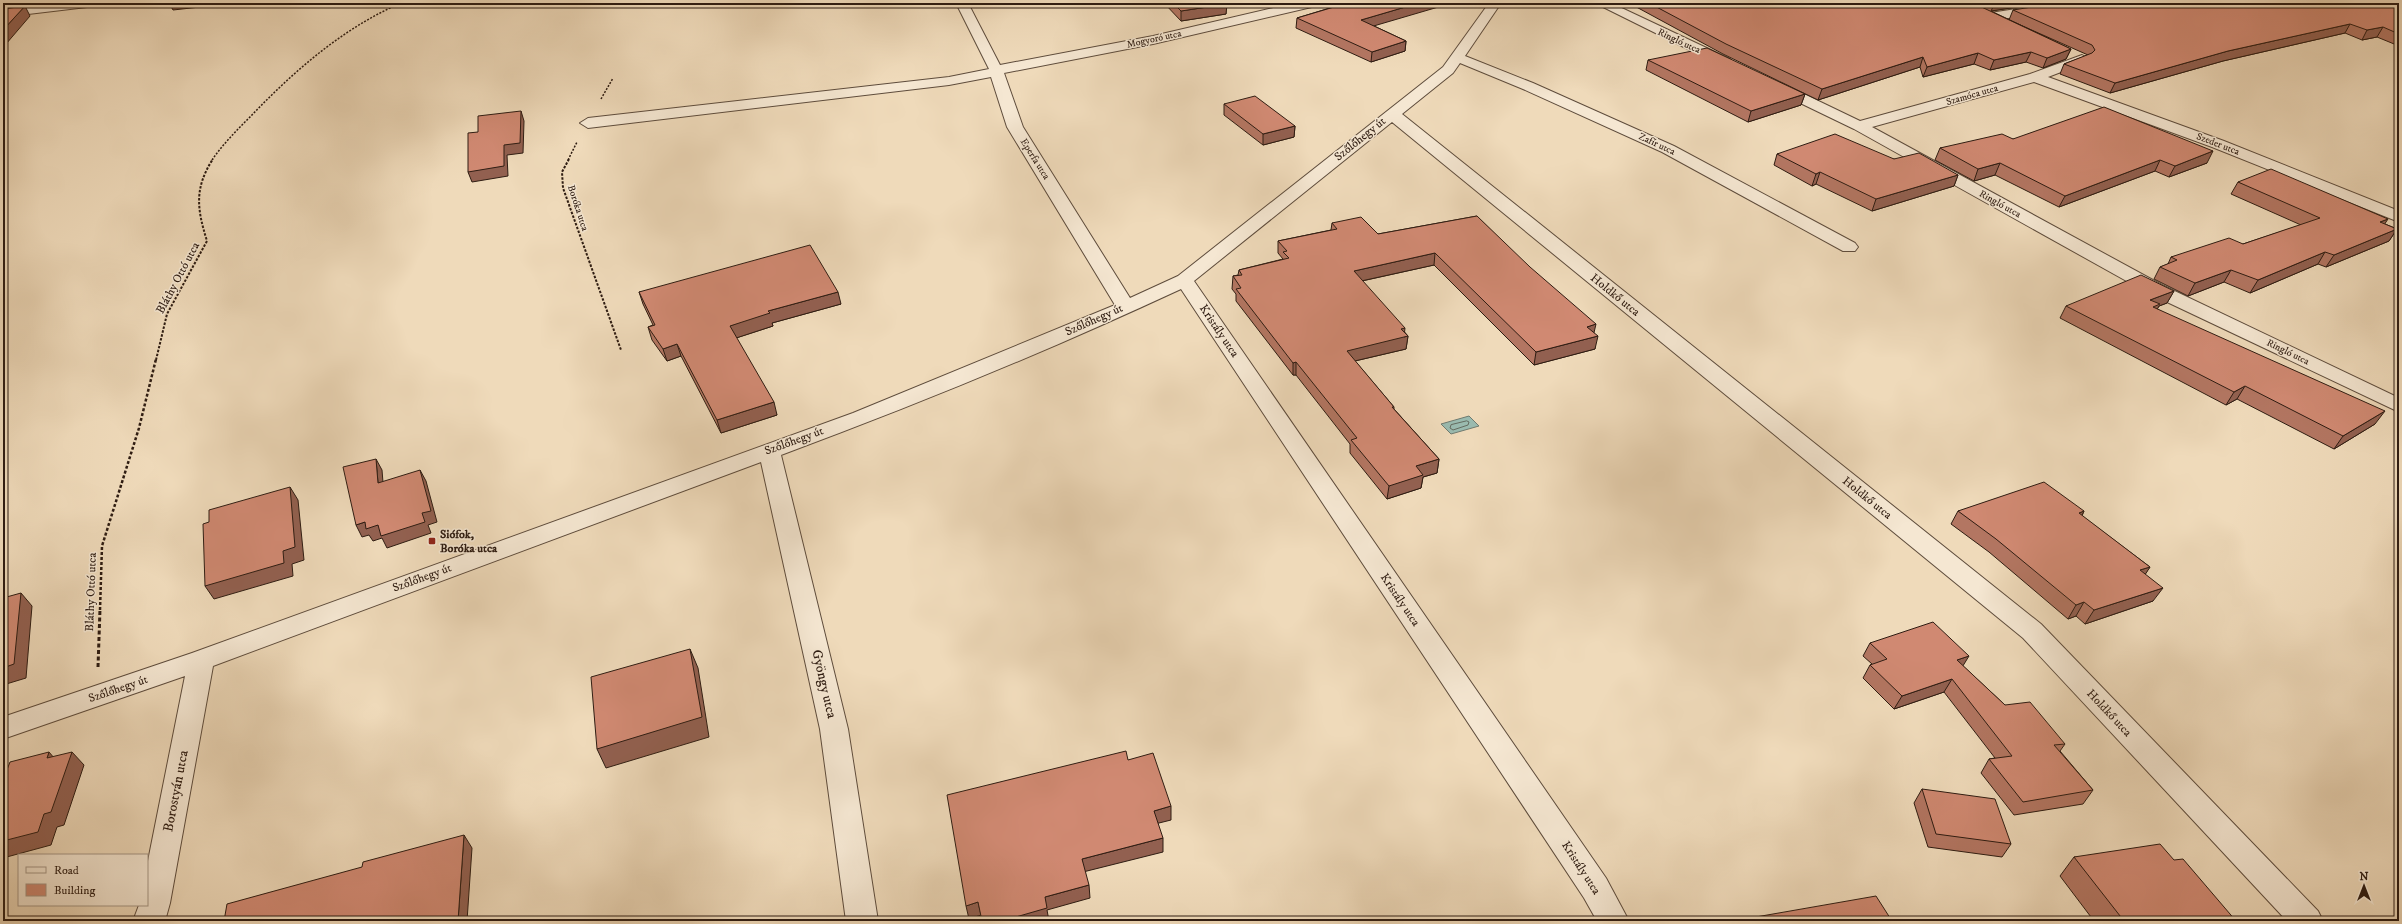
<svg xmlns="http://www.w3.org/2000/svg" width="2402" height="924" viewBox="0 0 2402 924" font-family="'IM FELL DW Pica',serif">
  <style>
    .water { fill: #9abbb0; stroke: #6f7b71 }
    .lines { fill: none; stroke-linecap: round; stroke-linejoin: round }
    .shore { stroke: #646c61; stroke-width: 1 }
    .minor-casing { stroke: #5e4c3c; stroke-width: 2 }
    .path-far3 { stroke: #2e1c12; stroke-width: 1.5; stroke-dasharray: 2 1.5; stroke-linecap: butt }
    .path-far2 { stroke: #2e1c12; stroke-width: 2; stroke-dasharray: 2.5 1.5; stroke-linecap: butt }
    .path-far1 { stroke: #2e1c12; stroke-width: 2.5; stroke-dasharray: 3 2; stroke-linecap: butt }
    .path { stroke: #2e1c12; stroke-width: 3; stroke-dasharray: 4 2.5; stroke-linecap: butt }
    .minor { fill: #f5e7d2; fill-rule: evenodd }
    .wall { fill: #b37662; stroke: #2e1c12 }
    .shaded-wall { fill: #926050; stroke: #2e1c12 }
    .building { fill: #d08972; stroke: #2e1c12 }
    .poi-dot { fill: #8f2418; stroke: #f5e7d2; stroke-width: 1.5 }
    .labels { text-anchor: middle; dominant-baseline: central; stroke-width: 3; stroke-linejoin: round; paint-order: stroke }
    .far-street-label { font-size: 10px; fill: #2e1c12; stroke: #f5e7d2 }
    .street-label { font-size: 12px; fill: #2e1c12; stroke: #f5e7d2 }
    .poi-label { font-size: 12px; font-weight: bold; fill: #2e1c12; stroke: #f5e7d2; text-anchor: start }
    .near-street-label { font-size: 14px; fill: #2e1c12; stroke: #f5e7d2 }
  </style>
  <rect width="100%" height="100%" fill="#efdaba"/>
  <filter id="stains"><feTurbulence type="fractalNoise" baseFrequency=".005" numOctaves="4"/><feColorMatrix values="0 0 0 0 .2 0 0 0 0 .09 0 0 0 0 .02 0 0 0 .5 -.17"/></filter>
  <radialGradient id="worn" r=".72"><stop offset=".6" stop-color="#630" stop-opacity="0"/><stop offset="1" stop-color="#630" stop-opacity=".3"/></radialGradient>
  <!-- water -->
  <path class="water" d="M1469 416 1479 426 1451 434 1441 424Z"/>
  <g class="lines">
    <!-- shore -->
    <path class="shore" d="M1467 421 1469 422 1468 425 1453 430 1450 428 1451 425Z"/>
    <!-- minor casing -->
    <g class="minor-casing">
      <path id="minor" d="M55 3H93L87 7 3 17V9Z
        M956 3H968L1000 65 1153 36 1295 3H1317L1316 6 1153 44 1004 73 1023 127 1130 298 1178 276 1443 67 1489 3H1501L1465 56 1533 83 1674 146 1855 243 1858 247 1855 251H1843L1662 152 1523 89 1460 63 1453 73 1402 114 2041 624 2318 911 2323 921H2287L2023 638 1392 122 1194 281 1606 878 1629 921H1597L1584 898 1181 289C1050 350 916 405 781 455L848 729 878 921H846L820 729 761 462 213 666 170 903 165 921H133L139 905H147V866L185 676 3 739V717L192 653 853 413 1115 305 1007 127 991 77 949 85 588 128 580 123 588 118 949 77 989 69Z
        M1595 3H1611L1730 59 1732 62 1725 66 1720 65Z
        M2054 3H2084L2078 7 1990 21 1983 17 1990 13Z
        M2082 55 2089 59 2087 62 2048 77 2224 141 2399 211V222L2212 147 2034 82 1872 127 2162 285 2399 398V412L2148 293 1854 129 1771 89 1769 86 1771 83H1781L1860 121 2030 74Z"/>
    </g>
    <!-- path-far3 -->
    <path class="path-far3" d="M601 99 613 78
      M212 160C223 144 237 130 251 116 294 71 343 28 401 3
      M568 160 577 142"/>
    <!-- path-far2 -->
    <path class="path-far2" d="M569 159 562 172 563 188 621 350
      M156 360 167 314 207 241C197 209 194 188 213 159"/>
    <!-- path-far1 -->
    <path class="path-far1" d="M100 610 102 546 139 428 156 359"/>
    <!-- path -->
    <path class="path" d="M98 667 100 609"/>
    <!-- minor -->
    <use href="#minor" class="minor"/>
  </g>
  <!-- wall -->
  <path class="wall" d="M1164 3H1226V14L1181 21Z
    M1333 3 1374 26 1406 41 1405 51 1371 62 1296 28 1297 18 1333 7Z
    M1629 3H2044L1991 11 2071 49 2066 59 2043 68 2026 62 1990 70 1974 64 1923 77 1920 67 1818 100 1723 54Z
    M2399 3V46L2377 37 2362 40 2345 33 2223 61 2110 93 2060 74 2064 64 2088 55 2009 20 2013 10Z
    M1648 60 1805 94 1801 105 1748 122 1646 70Z
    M1224 104 1295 126 1294 137 1263 145 1224 115Z
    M2013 139 2207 163 2169 177 2155 171 2059 207 1995 175 1974 181 1935 160 1940 148Z
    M1777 154 1894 159 1958 175 1954 186 1872 211 1816 184 1812 186 1774 165Z
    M2238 182 2385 224 2397 229 2389 241 2326 267 2318 264 2250 293 2224 282 2188 296 2154 279 2160 267 2168 264 2171 257 2243 244 2301 225 2231 194Z
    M1477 216 1594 333 1595 349 1534 365 1434 265 1362 281 1408 336 1406 349 1355 361 1394 407V409L1439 459 1437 473 1423 477 1421 488 1387 499 1350 453V444L1296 375H1293L1236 301V294L1232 289 1233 276 1238 275 1239 270 1283 259 1278 253V241L1331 230 1332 223 1378 234Z
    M2174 291 2167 303 2159 306 2157 309 2375 424 2334 449 2237 399 2226 405 2060 318 2066 306Z
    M639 292 841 304 772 323 773 326 736 338 777 415 721 433 681 356 667 361 652 340 648 327 653 325 643 304Z
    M1958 511H2084L2082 516 2150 567 2145 574 2153 601 2085 624 2076 616 2068 619 1989 552 1951 524Z
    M1870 643 1963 666 2005 705 2065 744 2060 751 2093 790 2083 804 2014 815 1981 773 1989 759 1995 758 1944 692 1894 709 1863 678 1870 665 1872 664 1863 656Z
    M1922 789 2011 844 2002 857 1928 847 1914 803Z
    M2074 857 2174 860 2236 921H2094L2060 876Z"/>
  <!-- shaded-wall -->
  <path class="shaded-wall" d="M169 3H236L173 10Z
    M1419 3H1452L1360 30 1361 20Z
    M1995 3H2044L1991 11Z
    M1227 4 1226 14 1181 21V11Z
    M25 6 30 16 6 44H3V30Z
    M2350 24 2345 33 2223 61 2110 93 2115 83 2228 51Z
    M2383 27 2377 37 2362 40 2367 30Z
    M1406 41 1405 51 1371 62 1372 52Z
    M2071 49 2066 59 2043 68 2047 58Z
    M2031 52 2026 62 1990 70 1994 60Z
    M1978 53 1974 64 1923 77 1927 67Z
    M1923 57 1920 67 1818 100 1822 89Z
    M1805 94 1801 105 1748 122 1751 111Z
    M521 111 524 121 523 153 507 155 508 176 472 182 468 172Z
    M1295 126 1294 137 1263 145V134Z
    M2213 151 2207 163 2169 177 2175 166Z
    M2160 160 2155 171 2059 207 2065 196Z
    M2000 163 1995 175 1974 181 1978 169Z
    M1820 172 1816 184 1812 186 1816 174Z
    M1958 175 1954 186 1872 211 1876 199Z
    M2388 219 2380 231V222Z
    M2397 229 2389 241 2326 267 2334 255Z
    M2325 252 2318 264 2250 293 2258 280Z
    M1435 253 1434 265 1352 283 1354 271Z
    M2231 270 2224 282 2188 296 2195 283Z
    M2174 291 2167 303 2159 306 2153 317 2150 300Z
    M838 292 841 304 772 323 773 326 733 339 730 326 768 311Z
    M1596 324 1593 337 1587 327Z
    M1405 328 1404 337 1408 336 1406 349 1346 363 1347 351 1401 329Z
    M1598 336 1595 349 1534 365 1536 352Z
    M677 344 681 356 667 361 663 349Z
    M1296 362V375H1293V363Z
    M2245 386 2237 399 2226 405 2234 392Z
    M774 402 777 415 721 433 717 420Z
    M2385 411 2375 424 2334 449 2343 436Z
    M376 459 382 470 384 495 378 483Z
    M1439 459 1437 473 1423 477 1421 488 1387 499 1389 486 1416 466Z
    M420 470 426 481 437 522 428 525 431 533 387 548 382 538 373 541 369 535 362 537 356 525 365 522 378 525 422 513Z
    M290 487 298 500 304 560 292 564 293 576 214 599 205 586 283 551Z
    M2084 511 2077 525 2079 513Z
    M2150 567 2141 581 2140 570Z
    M2163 588 2153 601 2085 624 2094 610Z
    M21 593 32 606 26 678 3 685V668Z
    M2084 602 2076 616 2068 619 2076 605Z
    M690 649 698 668 709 737 606 768 597 749Z
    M1969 656 1961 669 1957 660Z
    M1952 679 1944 692 1894 709 1902 696Z
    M49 752 61 766 47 758Z
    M72 752 84 765 64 825 57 827 51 845 3 858V841L44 814Z
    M1171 806V820L1155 824 1154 811Z
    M464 835 472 848 467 921H458Z
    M1163 838V852L1083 872 1082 859Z
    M1089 885 1090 898 1047 910 1049 921H1002L1045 897Z
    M978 902 981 915 969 919 966 906Z"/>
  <!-- building -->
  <path class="building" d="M1173 3H1226L1227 4 1181 11Z
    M1333 3H1419L1361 20 1406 41 1372 52 1297 18 1334 7Z
    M1649 3H1973L2071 49 2047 58 2031 52 1994 60 1978 53 1927 67 1923 57 1822 89 1726 44Z
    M2057 3H2399V34L2383 27 2367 30 2350 24 2228 51 2115 83 2064 64 2092 53 2095 50 2092 45 2013 10Z
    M25 6 3 30V9Z
    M1707 48 1805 94 1751 111 1648 60Z
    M1255 96 1295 126 1263 134 1224 104Z
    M2104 107 2213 151 2175 166 2160 160 2065 196 2000 163 1978 169 1940 148 2002 134 2013 139Z
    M521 111 520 143 504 145V166L468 172V133L478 132V116Z
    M1835 134 1894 159 1919 153 1958 175 1876 199 1820 172 1816 174 1777 154Z
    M2271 169 2388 219 2380 222 2397 229 2334 255 2325 252 2258 280 2231 270 2195 283 2160 267 2177 260 2171 257 2229 238 2243 244 2320 218 2238 182Z
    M1477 216 1530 267 1596 324 1587 327 1598 336 1536 352 1435 253 1354 271 1405 328 1401 329 1408 336 1347 351 1394 407H1392L1439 459 1416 466 1423 475 1389 486 1351 440 1357 438 1296 362 1293 363 1236 289 1241 288 1233 276 1242 275 1239 270 1289 258 1283 252 1287 251 1278 241 1337 229 1332 223 1361 217 1378 234Z
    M810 245 838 292 768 311 770 313 730 326 774 402 717 420 677 344 663 349 648 327 655 325 639 292Z
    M2141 275 2174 291 2150 300 2160 304 2153 307 2385 411 2343 436 2245 386 2234 392 2066 306Z
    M376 459 378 483 420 470 431 511 422 513 425 522 381 536 378 525 366 529 365 522 356 525 343 467Z
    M2044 482 2084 511 2079 513 2150 567 2140 570 2163 588 2094 610 2084 602 2076 605 1996 539 1958 511Z
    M290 487 295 547 283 551 284 563 205 586 203 524 209 522V510Z
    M21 593 14 664 3 668V598Z
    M1933 622 1969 656 1957 660 2005 705 2030 702 2065 744 2054 745 2093 790 2023 802 1989 759 2012 756 1952 679 1902 696 1870 665 1887 659 1870 643Z
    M690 649 702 717 597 749 591 677Z
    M1126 751 1128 760 1153 753 1171 806 1154 811 1163 838 1082 859 1089 885 1045 897 1047 908 1002 921H982L978 902 966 906 947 795Z
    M49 752 47 758 72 752 51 812 44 814 38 832 3 841V780L10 762Z
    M1922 789 1995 799 2011 844 1936 834Z
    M464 835 458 921H224L227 904 362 867 363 862Z
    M2160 844 2174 860 2183 859 2236 921H2124L2074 857Z
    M1876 896 1892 921H1733Z"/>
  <!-- markers -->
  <rect class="poi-dot" x="428" y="537" width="8" height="8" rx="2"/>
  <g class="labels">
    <!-- far-street labels -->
    <g class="far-street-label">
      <text transform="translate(1154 39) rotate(-12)">Mogyoró utca</text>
      <text transform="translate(1679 41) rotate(25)">Ringló utca</text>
      <text transform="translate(1972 95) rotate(-16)">Szamóca utca</text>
      <text transform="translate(1657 144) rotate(25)">Zafír utca</text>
      <text transform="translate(2218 144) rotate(21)">Szeder utca</text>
      <text transform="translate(1035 159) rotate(58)">Eperfa utca</text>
      <text transform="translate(2000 204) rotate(29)">Ringló utca</text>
      <text transform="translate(578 208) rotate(72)">Boróka utca</text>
      <text transform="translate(2288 352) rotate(26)">Ringló utca</text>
    </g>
    <!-- street labels -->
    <g class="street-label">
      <text transform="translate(1360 139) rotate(-39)">Szőlőhegy út</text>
      <text transform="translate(178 278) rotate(-62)">Bláthy Ottó utca</text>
      <text transform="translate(1615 295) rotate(39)">Holdkő utca</text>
      <text transform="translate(1094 320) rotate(-24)">Szőlőhegy út</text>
      <text transform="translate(1219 331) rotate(56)">Kristály utca</text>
      <text transform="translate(794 441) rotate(-20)">Szőlőhegy út</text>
      <text transform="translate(1867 498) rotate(39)">Holdkő utca</text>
      <text transform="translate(422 578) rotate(-20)">Szőlőhegy út</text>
      <text transform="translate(91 592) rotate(-88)">Bláthy Ottó utca</text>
      <text transform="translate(1400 600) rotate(56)">Kristály utca</text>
      <text transform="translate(118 689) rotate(-19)">Szőlőhegy út</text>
      <text transform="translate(2109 713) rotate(47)">Holdkő utca</text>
      <text transform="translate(1581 868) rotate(57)">Kristály utca</text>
    </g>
    <!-- poi labels -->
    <g class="poi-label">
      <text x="440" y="534">Siófok,<tspan x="440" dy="14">Boróka utca</tspan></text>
    </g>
    <!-- near-street labels -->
    <g class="near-street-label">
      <text transform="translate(824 684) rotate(77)">Gyöngy utca</text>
      <text transform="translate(176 791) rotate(-79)">Borostyán utca</text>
    </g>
  </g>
  <!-- margin -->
  <rect width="2402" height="924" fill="none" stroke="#efdaba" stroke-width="16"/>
  <rect x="4" y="4" width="2394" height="916" fill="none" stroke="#2e1c12" stroke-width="2"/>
  <rect x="8" y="8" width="2386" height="908" fill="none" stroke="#2e1c12"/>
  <!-- legend -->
  <rect x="18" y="854" width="130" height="52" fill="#f5e7d2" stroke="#a59685"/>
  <rect x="26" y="867" width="20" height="6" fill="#f5e7d2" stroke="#a59685"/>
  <text x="54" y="874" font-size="12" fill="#2e1c12">Road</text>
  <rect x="26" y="884" width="20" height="12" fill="#d08972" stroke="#a59685"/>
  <text x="54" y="894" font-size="12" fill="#2e1c12">Building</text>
  <!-- north arrow -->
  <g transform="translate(2364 886)" stroke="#f5e7d2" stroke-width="3" paint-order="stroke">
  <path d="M0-3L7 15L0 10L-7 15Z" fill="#2e1c12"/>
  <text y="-6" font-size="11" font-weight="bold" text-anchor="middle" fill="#2e1c12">N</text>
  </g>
  <rect width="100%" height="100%" filter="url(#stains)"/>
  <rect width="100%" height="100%" fill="url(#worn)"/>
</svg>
